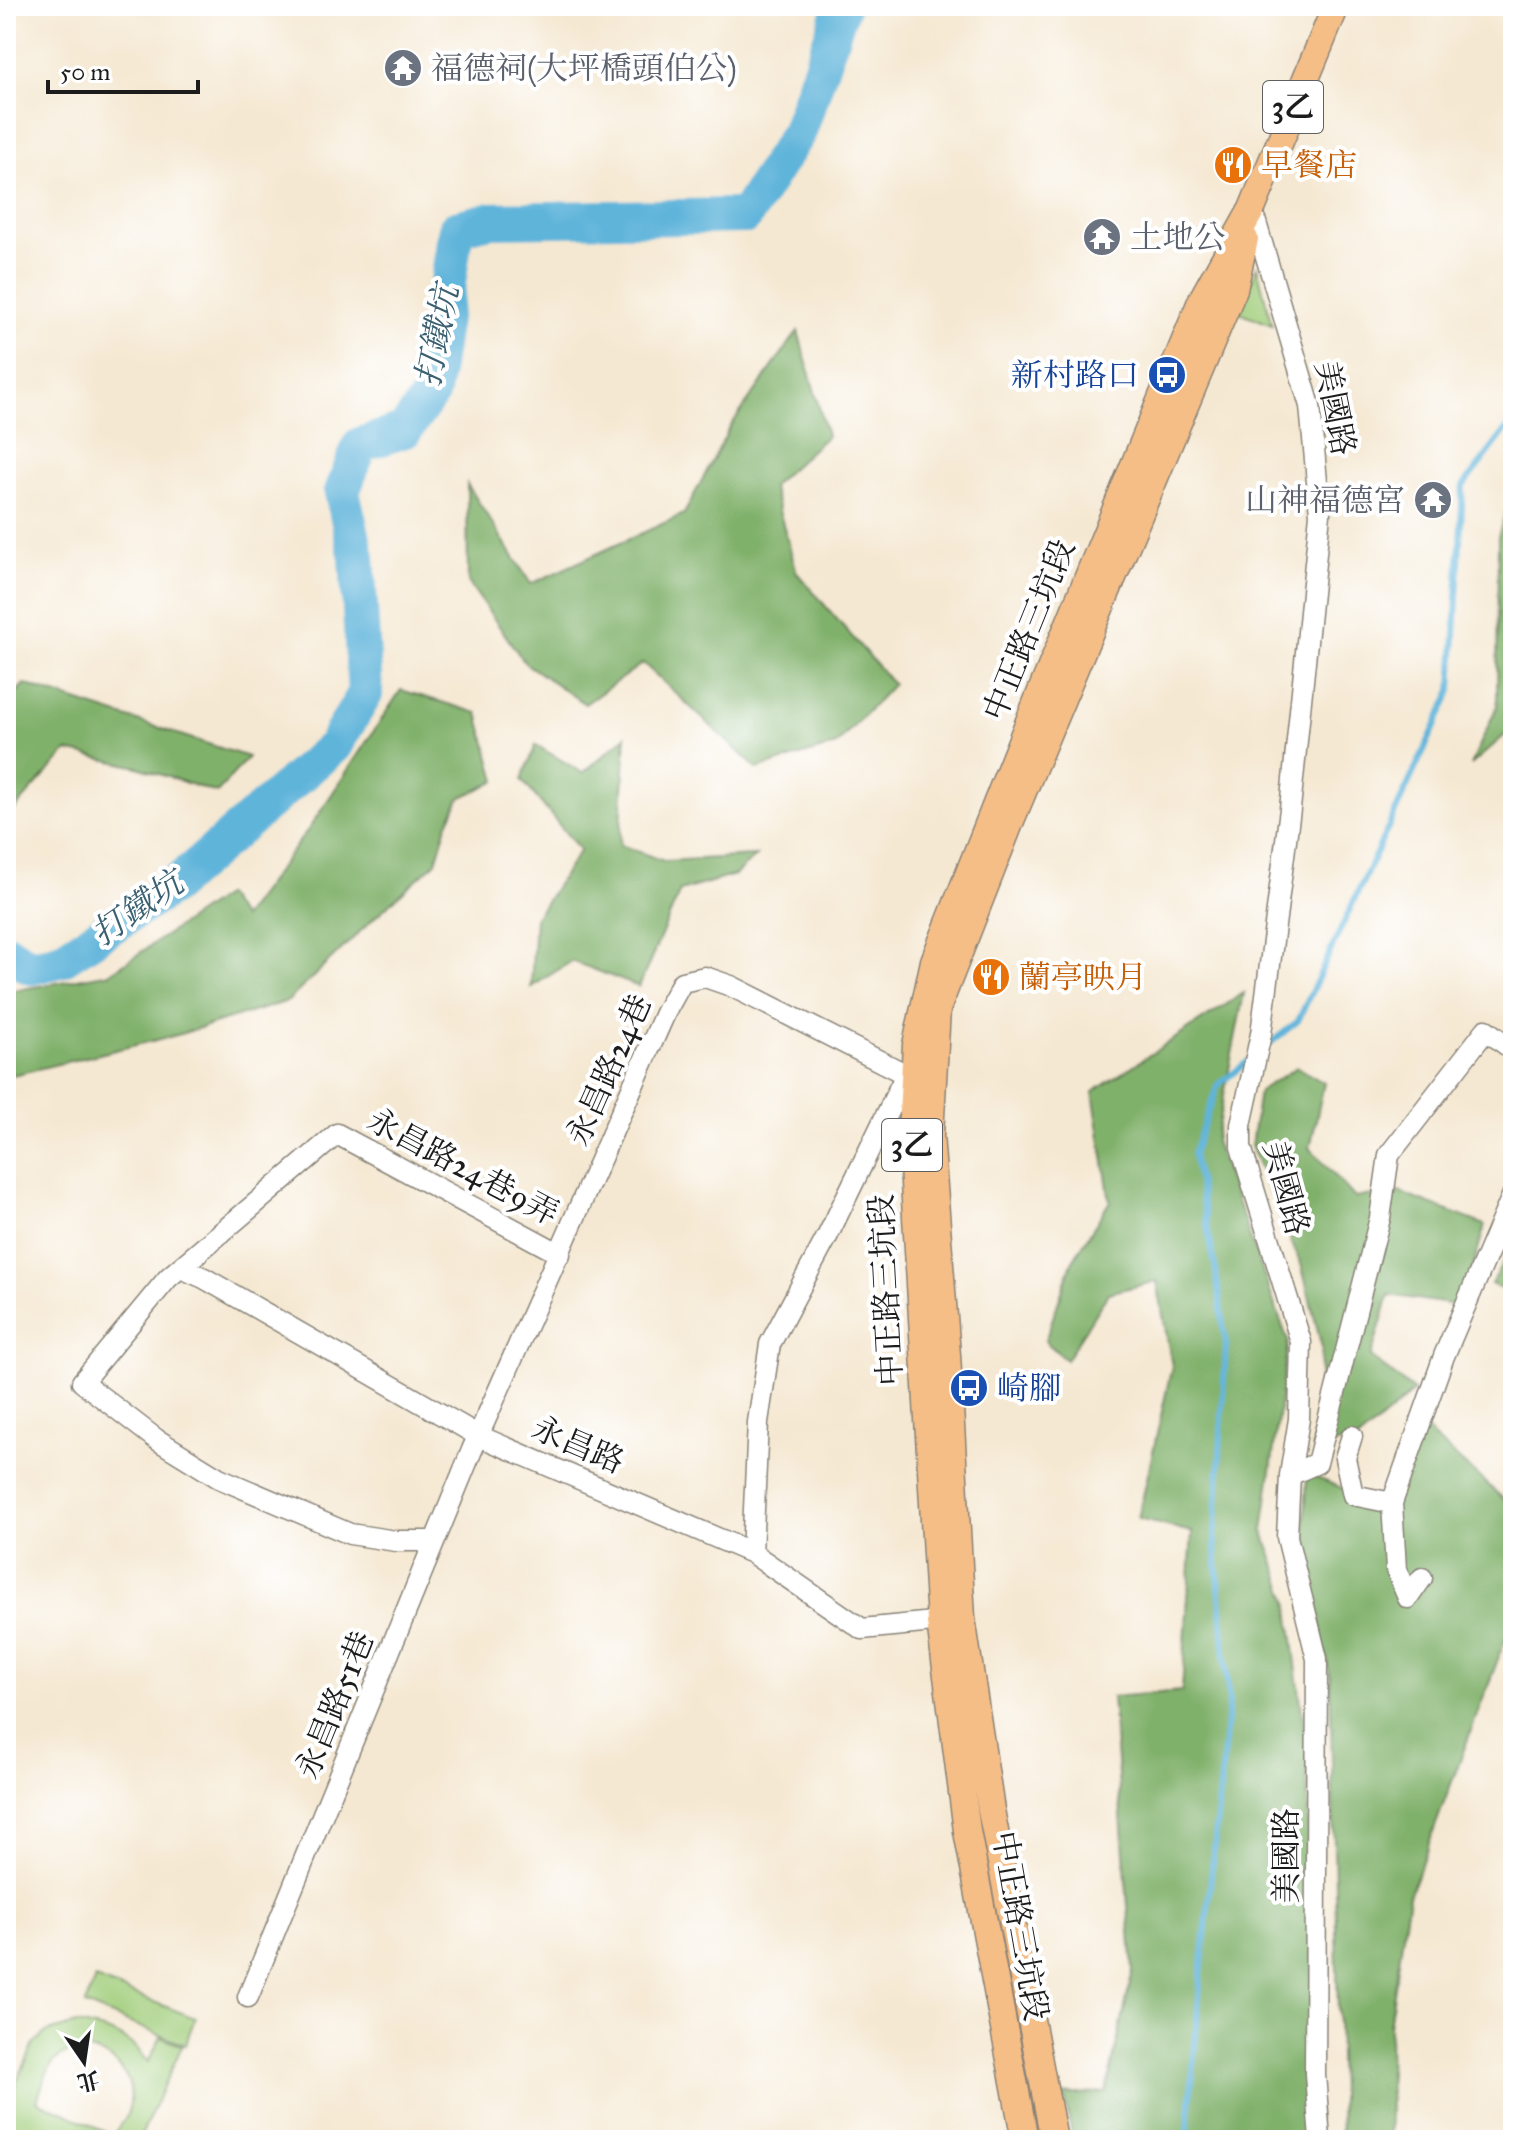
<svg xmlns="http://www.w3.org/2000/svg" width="1519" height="2146" viewBox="0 0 1519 2146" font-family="'IM FELL Great Primer','Noto Serif TC',serif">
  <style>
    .green { fill: #a1ce7b; stroke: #5e754c; stroke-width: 2; fill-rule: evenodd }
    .forest { fill: #80b16b; stroke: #4e6644; stroke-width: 2 }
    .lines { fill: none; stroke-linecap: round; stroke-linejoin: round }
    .stream { stroke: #5eb4da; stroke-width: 6 }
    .river { stroke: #5eb4da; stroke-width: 36 }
    .minor-casing { stroke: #888277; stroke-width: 23 }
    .major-casing { stroke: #888277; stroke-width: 29 }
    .minor { stroke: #fff; stroke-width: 20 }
    .major { stroke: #f6be87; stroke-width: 26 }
    .labels { text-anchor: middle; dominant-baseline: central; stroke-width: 8; stroke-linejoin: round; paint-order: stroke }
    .shield { fill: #fff; stroke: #606060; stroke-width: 2 }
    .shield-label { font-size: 30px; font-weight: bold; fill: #1c1c1c }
    .worship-label { font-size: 32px; fill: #5b616d; stroke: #fff; text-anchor: start }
    .food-label { font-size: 32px; fill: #c56008; stroke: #fff; text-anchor: start }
    .transit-label { font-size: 32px; fill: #164399; stroke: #fff; text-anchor: end }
    .street-label { font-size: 32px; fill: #1c1c1c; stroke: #fff }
    .water-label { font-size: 34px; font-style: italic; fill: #3a6071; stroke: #fff }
  </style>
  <rect width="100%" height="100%" fill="#fff"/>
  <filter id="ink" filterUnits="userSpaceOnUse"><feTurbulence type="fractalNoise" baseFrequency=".0125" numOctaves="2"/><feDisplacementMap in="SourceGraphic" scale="16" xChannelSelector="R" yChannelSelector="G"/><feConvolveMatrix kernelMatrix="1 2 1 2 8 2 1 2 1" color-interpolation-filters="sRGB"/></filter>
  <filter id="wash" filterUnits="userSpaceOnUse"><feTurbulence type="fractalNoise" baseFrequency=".006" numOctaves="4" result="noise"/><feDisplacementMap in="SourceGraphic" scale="32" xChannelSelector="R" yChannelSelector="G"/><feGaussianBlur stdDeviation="1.8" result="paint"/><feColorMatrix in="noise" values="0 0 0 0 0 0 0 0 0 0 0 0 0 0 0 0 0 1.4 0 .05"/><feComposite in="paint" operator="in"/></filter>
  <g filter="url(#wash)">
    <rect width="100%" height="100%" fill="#f5e8d2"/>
    <!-- green -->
    <path class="green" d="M1257 267 1272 325 1239 312Z
      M95 1979 195 2018 185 2045 85 2005Z
      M76 2024C106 2029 131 2036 148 2062L161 2037 182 2046 139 2140H6V2105L34 2044 45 2033ZM81 2049C114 2052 139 2077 128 2112 125 2120 119 2128 114 2135L37 2101C47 2072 48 2055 81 2049Z"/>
    <!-- forest -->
    <path class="forest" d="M798 331 827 436 772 486 797 573 893 684 836 745 757 769 643 663 585 704 525 663 468 582 467 484 531 584 684 514 732 424Z
      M1513 487V728L1471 765 1497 706 1498 537Z
      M24 684 248 757 217 793 138 767 67 751 6 819V704Z
      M401 690 478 713 496 781 460 798 447 825 436 862 374 918 288 1001 177 1035 13 1075 6 1070V986L12 991 110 973 225 895 242 918 310 827Z
      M626 736 620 845 664 861 756 856 735 875 680 891 639 987 572 961 531 987 535 918 580 850 522 780 536 745 583 773Z
      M1244 993 1215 1141 1288 1341 1263 1531 1288 1600 1306 1744 1318 2140H1073L1064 2095 1106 2092 1133 1971 1112 1697 1182 1691 1192 1532 1138 1519 1172 1366 1157 1281 1108 1293 1066 1360 1045 1341 1072 1262 1110 1201 1093 1092Z
      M1297 1067 1324 1083 1310 1148 1355 1198 1396 1191 1485 1225 1462 1306 1389 1295 1371 1357 1414 1391 1358 1440 1313 1448 1322 1348 1302 1267 1251 1146 1259 1091Z
      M1513 1245V1294L1491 1284Z
      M1424 1429 1505 1500 1513 1485V1619L1409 1896 1389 2026 1390 2140H1341L1330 1676 1304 1539 1307 1474 1383 1504Z"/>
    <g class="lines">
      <!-- stream -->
      <path class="stream" d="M1263 1049 1298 1021 1452 690 1463 486 1513 421
        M1187 2140 1200 1984 1229 1701 1215 1540 1226 1345 1215 1266 1193 1154 1218 1085 1251 1059"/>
      <!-- river -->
      <path class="river" d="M6 951 31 967 60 960 171 888 334 746 365 694 357 557 342 492 360 445 405 430 432 392 456 228 490 220 745 216 799 131 842 6"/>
    </g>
  </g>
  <g filter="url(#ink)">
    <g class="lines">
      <!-- minor casing -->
      <g class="minor-casing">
        <path id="minor" d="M1252 209 1310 406 1320 514 1290 809 1261 1034 1241 1125V1147L1301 1342 1299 1419 1290 1475 1287 1537 1317 1659 1315 2074 1320 2140
          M181 1268 204 1278 479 1436 752 1553 862 1629 954 1620
          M1352 1436 1345 1458 1353 1495 1392 1503 1444 1356 1513 1194
          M1290 1475 1317 1463 1380 1218 1389 1155 1486 1030 1513 1050
          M1392 1503 1396 1569 1408 1598 1422 1578
          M434 1541H396L350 1534 219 1478 156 1439 82 1382 168 1278 337 1134 560 1254
          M752 1553 758 1422 770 1344 827 1237 906 1074
          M248 1997 472 1450 666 1011 682 982 705 977 731 986 925 1084"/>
      </g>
      <!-- major casing -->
      <g class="major-casing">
        <path id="major" d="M1025 2140 967 1831 940 1622 911 1132 916 1045 934 961 1033 711 1202 299 1252 209 1336 6
          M1054 2140 991 1810 962 1618 947 1355 930 1135 937 1009 1012 818 1234 289 1245 239"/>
      </g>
      <!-- minor -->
      <use href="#minor" class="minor"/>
      <!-- major -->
      <use href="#major" class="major"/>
    </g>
  </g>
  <!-- icons -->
  <defs>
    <g id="temple-disc" transform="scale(2)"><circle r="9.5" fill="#6b7280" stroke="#fff"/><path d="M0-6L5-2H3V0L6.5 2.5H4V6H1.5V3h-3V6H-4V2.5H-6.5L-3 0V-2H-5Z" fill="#fff"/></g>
    <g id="restaurant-disc" transform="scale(2)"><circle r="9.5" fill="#e8710a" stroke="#fff"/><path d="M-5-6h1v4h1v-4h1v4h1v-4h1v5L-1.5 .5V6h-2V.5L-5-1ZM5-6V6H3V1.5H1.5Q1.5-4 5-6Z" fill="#fff"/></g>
    <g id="bus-disc" transform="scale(2)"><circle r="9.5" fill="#1a4fb4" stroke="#fff"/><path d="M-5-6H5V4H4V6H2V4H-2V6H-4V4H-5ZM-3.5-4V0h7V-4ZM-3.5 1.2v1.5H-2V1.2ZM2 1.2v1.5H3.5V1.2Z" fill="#fff"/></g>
  </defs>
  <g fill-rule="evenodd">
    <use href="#temple-disc" x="403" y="68"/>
    <use href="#restaurant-disc" x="1233" y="165"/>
    <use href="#temple-disc" x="1102" y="237"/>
    <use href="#bus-disc" x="1167" y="375"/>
    <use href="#temple-disc" x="1433" y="500"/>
    <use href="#restaurant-disc" x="991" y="977"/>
    <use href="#bus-disc" x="969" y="1388"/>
  </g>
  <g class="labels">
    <!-- shield labels -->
    <g class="shield">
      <rect x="1263" y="81" width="60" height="52" rx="6"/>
      <rect x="882" y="1119" width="60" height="52" rx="6"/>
    </g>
    <g class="shield-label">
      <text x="1293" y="107">3乙</text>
      <text x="912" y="1145">3乙</text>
    </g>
    <!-- worship labels -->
    <g class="worship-label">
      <text x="431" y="68">福德祠(大坪橋頭伯公)</text>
      <text x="1130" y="237">土地公</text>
      <text x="1405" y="500" text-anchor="end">山神福德宮</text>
    </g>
    <!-- food labels -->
    <g class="food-label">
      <text x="1261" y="165">早餐店</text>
      <text x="1019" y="977">蘭亭映月</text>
    </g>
    <!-- transit labels -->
    <g class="transit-label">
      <text x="1139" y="375">新村路口</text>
      <text x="997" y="1388" text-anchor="start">崎腳</text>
    </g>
    <!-- street labels -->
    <g class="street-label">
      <text transform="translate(1335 408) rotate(79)">美國路</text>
      <text transform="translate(1029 630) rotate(-68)">中正路三坑段</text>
      <text transform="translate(609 1070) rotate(-66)">永昌路24巷</text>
      <text transform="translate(463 1167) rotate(28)">永昌路24巷9弄</text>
      <text transform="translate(1286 1188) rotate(75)">美國路</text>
      <text transform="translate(886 1290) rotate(-93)">中正路三坑段</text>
      <text transform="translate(578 1445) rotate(23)">永昌路</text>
      <text transform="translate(335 1705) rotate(-68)">永昌路51巷</text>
      <text transform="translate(1286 1856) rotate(-90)">美國路</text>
      <text transform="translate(1020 1926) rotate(80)">中正路三坑段</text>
    </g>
    <!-- water labels -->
    <g class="water-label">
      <text transform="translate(437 336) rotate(-79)">打鐵坑</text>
      <text transform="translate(137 908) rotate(-35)">打鐵坑</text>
    </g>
  </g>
  <!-- margin -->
  <rect width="1519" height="2146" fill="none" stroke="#fff" stroke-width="32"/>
  <!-- north arrow -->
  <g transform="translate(84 2062) rotate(167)" stroke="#ffffff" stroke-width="6" paint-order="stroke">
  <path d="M0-6L14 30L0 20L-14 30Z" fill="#1c1c1c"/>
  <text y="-12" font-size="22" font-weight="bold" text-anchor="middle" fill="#1c1c1c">北</text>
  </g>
  <!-- scale -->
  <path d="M48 80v12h150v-12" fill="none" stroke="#1c1c1c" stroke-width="4"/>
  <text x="60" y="80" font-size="24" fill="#1c1c1c" stroke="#ffffff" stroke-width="6" paint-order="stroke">50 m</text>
</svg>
